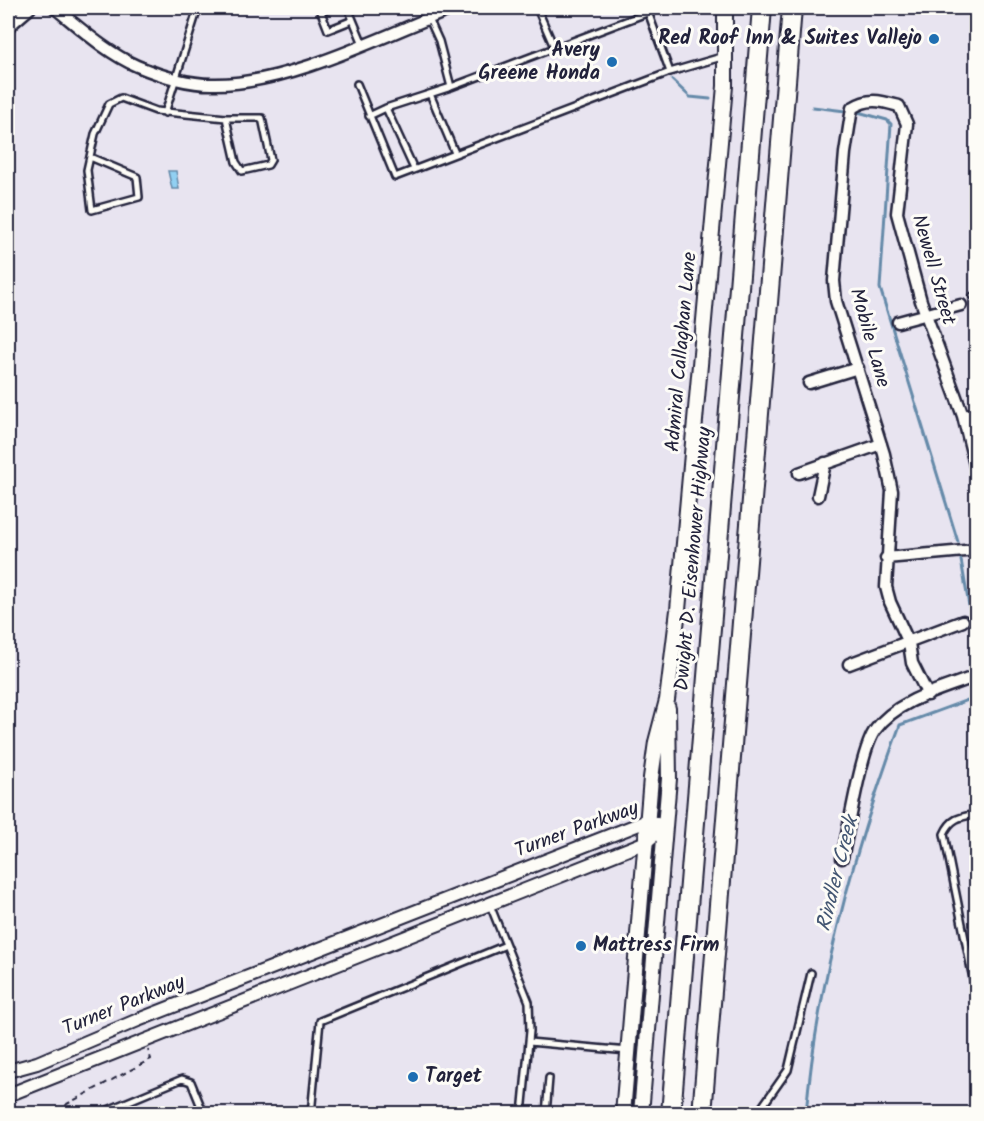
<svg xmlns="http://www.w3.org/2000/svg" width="984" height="1121" viewBox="0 0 984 1121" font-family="Kalam,sans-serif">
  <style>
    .water { fill: #91d0f2; stroke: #658aa9; stroke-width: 1.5 }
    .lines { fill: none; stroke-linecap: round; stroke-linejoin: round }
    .stream { stroke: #658aa9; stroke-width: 3 }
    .service-casing { stroke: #22223b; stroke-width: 10 }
    .minor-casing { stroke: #22223b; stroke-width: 15 }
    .tertiary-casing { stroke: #22223b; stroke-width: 16 }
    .secondary-casing { stroke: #22223b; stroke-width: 18 }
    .motorway-casing { stroke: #22223b; stroke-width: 22 }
    .path { stroke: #22223b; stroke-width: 2; stroke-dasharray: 6 4.5; stroke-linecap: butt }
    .service { stroke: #fdfcf7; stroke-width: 5 }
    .minor { stroke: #fdfcf7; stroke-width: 10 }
    .tertiary { stroke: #fdfcf7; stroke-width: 12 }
    .secondary { stroke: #fdfcf7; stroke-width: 14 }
    .motorway { stroke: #fdfcf7; stroke-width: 18 }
    .poi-dot { fill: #1f6fb2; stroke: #fdfcf7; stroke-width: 2 }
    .labels { text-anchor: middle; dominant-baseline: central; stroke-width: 6; stroke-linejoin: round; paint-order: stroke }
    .poi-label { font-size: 20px; font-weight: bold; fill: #22223b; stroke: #fdfcf7; text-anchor: end }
    .street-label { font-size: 20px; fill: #22223b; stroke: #fdfcf7 }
    .water-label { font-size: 21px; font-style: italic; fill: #435672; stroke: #fdfcf7 }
  </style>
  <rect width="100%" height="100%" fill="#e8e4f0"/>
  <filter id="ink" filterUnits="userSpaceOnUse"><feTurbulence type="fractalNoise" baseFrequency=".0167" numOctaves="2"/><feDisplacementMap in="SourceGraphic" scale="12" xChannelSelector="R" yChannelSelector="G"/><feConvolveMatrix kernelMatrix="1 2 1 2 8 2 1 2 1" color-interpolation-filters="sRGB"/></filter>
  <g filter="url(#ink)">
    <!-- water -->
    <path class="water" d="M168 171H176L179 189H172Z"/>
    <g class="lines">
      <!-- stream -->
      <path class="stream" d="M672 80 690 97 710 99
        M813 107 845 111
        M858 112 887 120 891 124 880 288 958 542
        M961 560 976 646
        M806 1114C817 984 855 847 900 725L976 697"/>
      <!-- service casing -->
      <g class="service-casing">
        <path id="service" d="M331 8 321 12 328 30 353 20
          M348 8 363 44
          M424 8 439 41 451 87
          M537 8 554 47
          M648 12 670 72 725 56
          M357 84 395 177 670 72
          M430 94 455 153
          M386 108 451 87 660 8
          M165 113 198 8
          M369 116 386 108 414 169
          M226 118H262L271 160 268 165 242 171 236 162Z
          M90 157 137 177 139 197 92 210 87 170 95 134 109 104 121 98 156 111 226 118
          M973 296 976 295
          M976 814C960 817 951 818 944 834L976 994
          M490 905 529 1002 530 1031 522 1114
          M529 1042 628 1051
          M98 1114 182 1079 191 1082 204 1114
          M311 1114 320 1021 506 945
          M546 1114 549 1078
          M757 1114 788 1070 811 973"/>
      </g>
      <!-- minor casing -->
      <g class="minor-casing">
        <path id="minor" d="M55 8C80 28 107 53 137 66 161 76 190 85 216 84 290 84 385 35 454 8
          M8 27 30 8
          M898 322 961 305
          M809 383 858 368
          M963 416 976 413
          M799 473 881 444
          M818 496 825 463
          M886 558 976 550
          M849 664 963 621
          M928 695 912 663 909 643 890 602 886 587 892 491 884 454 836 301 834 281 845 153 852 108C869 97 881 101 899 106L907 124 897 213 921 301 963 416 976 469
          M842 858C849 830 861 747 876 729 898 699 944 689 976 676"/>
      </g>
      <!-- tertiary casing -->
      <g class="tertiary-casing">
        <path id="tertiary" d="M8 1071 37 1063 138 1020 647 821 655 823
          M8 1095 646 842 665 826"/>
      </g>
      <!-- secondary casing -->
      <g class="secondary-casing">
        <path id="secondary" d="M623 1114 651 778 656 742 667 700 678 610 725 86V8
          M641 1114 669 779 668 708"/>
      </g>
      <!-- motorway casing -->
      <g class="motorway-casing">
        <path id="motorway" d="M671 1114 762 8
          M702 1114 792 8"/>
      </g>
      <!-- path -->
      <path class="path" d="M59 1114 67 1104 151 1059 148 1050"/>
      <!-- service -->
      <use href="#service" class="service"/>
      <!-- minor -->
      <use href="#minor" class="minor"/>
      <!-- tertiary -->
      <use href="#tertiary" class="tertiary"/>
      <!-- secondary -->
      <use href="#secondary" class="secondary"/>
      <!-- motorway -->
      <use href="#motorway" class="motorway"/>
    </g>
  </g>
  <!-- markers -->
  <g class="poi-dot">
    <circle cx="934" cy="39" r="6"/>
    <circle cx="612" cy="62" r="6"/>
    <circle cx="581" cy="946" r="6"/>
    <circle cx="413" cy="1077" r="6"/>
  </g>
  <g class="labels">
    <!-- poi labels -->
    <g class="poi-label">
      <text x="922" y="39">Red Roof Inn &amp; Suites Vallejo</text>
      <text x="600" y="51">Avery<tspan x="600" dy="23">Greene Honda</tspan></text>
      <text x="593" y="946" text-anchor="start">Mattress Firm</text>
      <text x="425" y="1077" text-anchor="start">Target</text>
    </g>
    <!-- street labels -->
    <g class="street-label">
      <text transform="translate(933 270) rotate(74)">Newell Street</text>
      <text transform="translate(869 338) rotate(74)">Mobile Lane</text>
      <text transform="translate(682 352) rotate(-85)">Admiral Callaghan Lane</text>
      <text transform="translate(694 559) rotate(-85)">Dwight D. Eisenhower Highway</text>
      <text transform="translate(577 830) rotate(-20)">Turner Parkway</text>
      <text transform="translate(124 1006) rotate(-22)">Turner Parkway</text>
    </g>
    <!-- water labels -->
    <g class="water-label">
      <text transform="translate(838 874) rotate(-76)">Rindler Creek</text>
    </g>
  </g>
  <!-- margin -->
  <rect width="984" height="1121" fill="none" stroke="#fdfcf7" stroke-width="30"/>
  <rect x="15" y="15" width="954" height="1091" fill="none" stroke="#22223b" stroke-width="2" filter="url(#ink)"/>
</svg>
